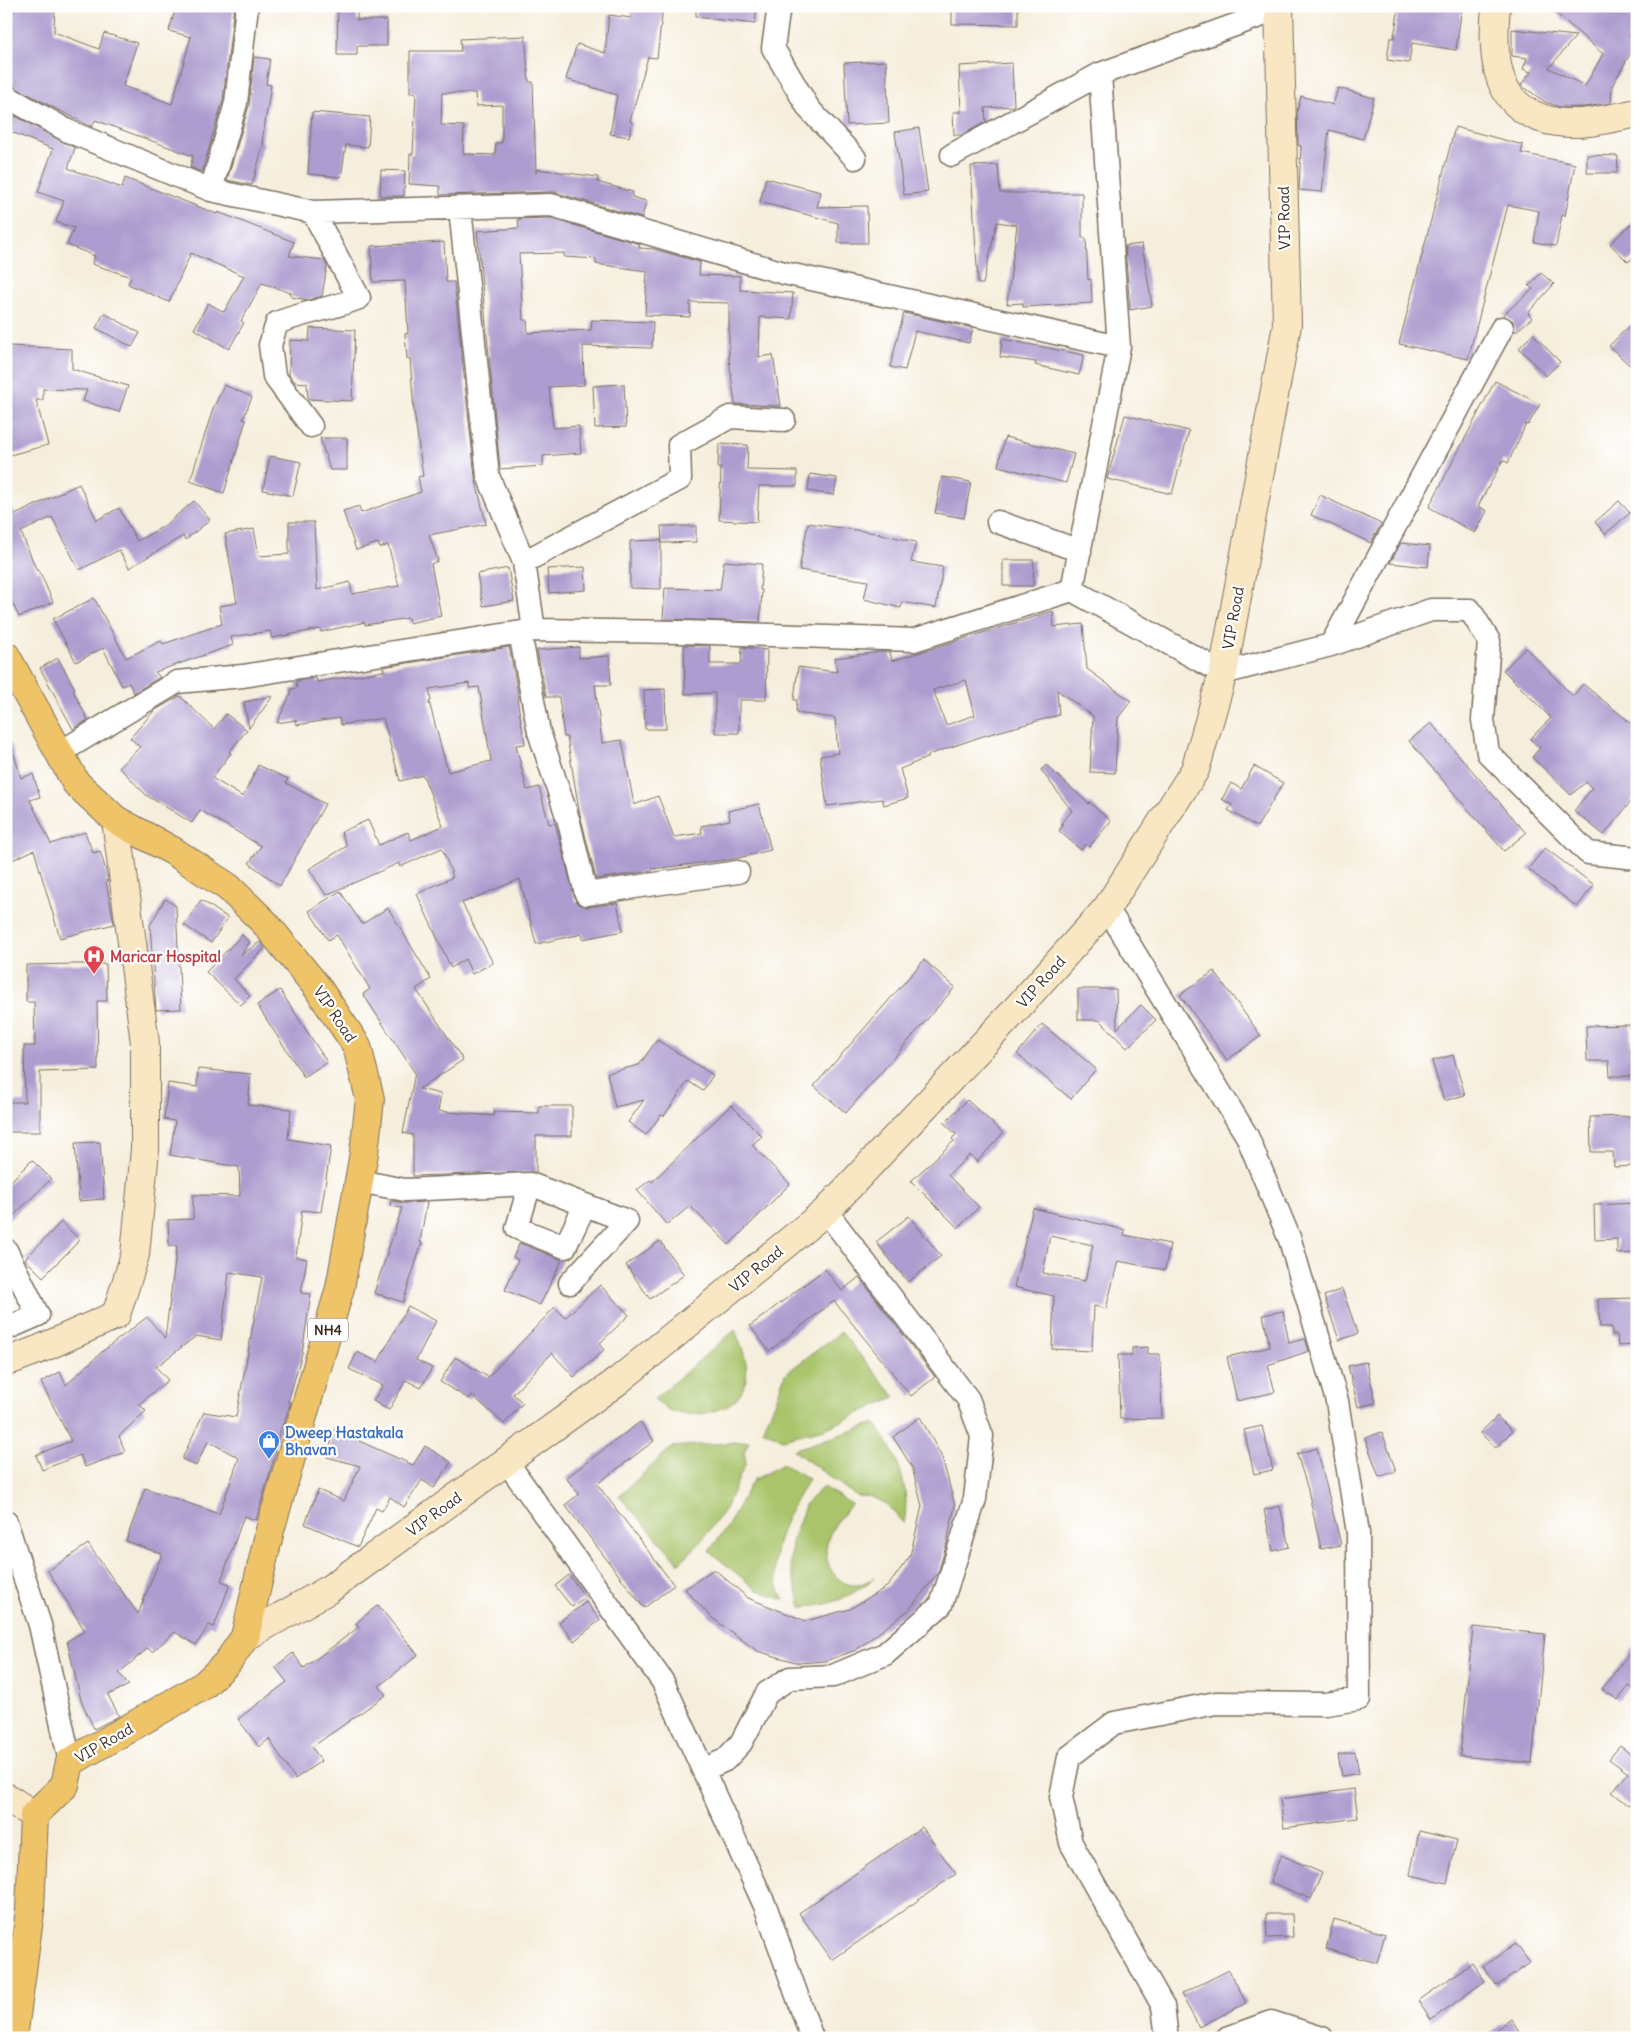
<svg xmlns="http://www.w3.org/2000/svg" width="1643" height="2044" viewBox="0 0 1643 2044" font-family="Delius,sans-serif">
  <style>
    .green { fill: #a9c46b; stroke: #727744 }
    .building { fill: #ac9ccf; fill-rule: evenodd }
    .lines { fill: none; stroke-linecap: round; stroke-linejoin: round }
    .street-casing { stroke: #7c6f60; stroke-width: 25 }
    .secondary-casing { stroke: #7c6f60; stroke-width: 30 }
    .highway-casing { stroke: #7c6f60; stroke-width: 30 }
    .street { stroke: #fff; stroke-width: 22 }
    .secondary { stroke: #f9e7c3; stroke-width: 28 }
    .highway { stroke: #efc469; stroke-width: 28 }
    .labels { text-anchor: middle; dominant-baseline: central; stroke-width: 4.5; stroke-linejoin: round; paint-order: stroke }
    .shield { fill: #fff; stroke: #766a62; stroke-width: 1 }
    .shield-label { font-size: 14px; font-weight: bold; fill: #3b2a1e }
    .street-label { font-size: 15px; fill: #3b2a1e; stroke: #fff }
    .health-label { font-size: 15px; font-weight: bold; fill: #be3a42; stroke: #fff; text-anchor: start }
    .shop-label { font-size: 15px; font-weight: bold; fill: #366cbe; stroke: #fff; text-anchor: start }
  </style>
  <rect width="100%" height="100%" fill="#fff"/>
  <filter id="ink" filterUnits="userSpaceOnUse"><feTurbulence type="fractalNoise" baseFrequency=".02" numOctaves="2"/><feDisplacementMap in="SourceGraphic" scale="10" xChannelSelector="R" yChannelSelector="G"/><feConvolveMatrix kernelMatrix="1 2 1 2 8 2 1 2 1" color-interpolation-filters="sRGB"/></filter>
  <filter id="wash" filterUnits="userSpaceOnUse"><feTurbulence type="fractalNoise" baseFrequency=".0096" numOctaves="4" result="noise"/><feDisplacementMap in="SourceGraphic" scale="20" xChannelSelector="R" yChannelSelector="G"/><feGaussianBlur stdDeviation="1.12" result="paint"/><feColorMatrix in="noise" values="0 0 0 0 0 0 0 0 0 0 0 0 0 0 0 0 0 1.4 0 .05"/><feComposite in="paint" operator="in"/></filter>
  <g filter="url(#wash)">
    <rect width="100%" height="100%" fill="#f6eedc"/>
    <!-- green -->
    <path class="green" d="M735 1330C742 1347 750 1365 745 1383 738 1411 698 1419 673 1412 667 1410 660 1403 654 1399Z
      M841 1332 895 1397 825 1429 782 1439 762 1430 775 1403 785 1374Z
      M875 1423C897 1455 911 1485 904 1524L887 1505 872 1497 856 1496 793 1450Z
      M749 1441 744 1452 746 1463 725 1509 698 1545 679 1563 619 1496 672 1447Z
      M783 1464 809 1479C787 1513 761 1561 784 1600L757 1590 709 1551 727 1527 753 1480Z
      M823 1487 852 1504C841 1516 831 1527 827 1543 823 1560 833 1582 852 1585 858 1586 868 1581 874 1578 852 1596 830 1607 801 1607L790 1564 792 1541 806 1503Z"/>
    <g id="blocks">
      <!-- building -->
      <path class="building" d="M6 6H55L54 32 99 49 104 33 137 43 123 86 172 104 191 37 169 31 176 6H234L223 100 202 172 190 167 193 156 95 120 92 127 6 83Z
        M338 6H357V20H387V46H357V55H337Z
        M632 6H663L657 58 648 57 630 121 632 122 629 137 610 134 617 95 566 79 577 44 605 53 609 15 631 18Z
        M696 6H757L755 24 696 17Z
        M952 6H1018V25L952 24Z
        M1399 6H1462L1456 50 1412 43 1409 63 1387 60 1390 38H1394Z
        M1548 6H1637V24L1629 36 1634 39 1630 45 1634 47 1612 86 1611 103 1586 107H1560L1545 102 1521 85 1531 72 1523 69 1527 58 1512 56V29L1576 36 1549 68 1585 86 1603 54Z
        M525 36 529 82H533L536 173 537 169 598 177 597 182 633 192 632 197 646 201 642 218 554 192 440 195V186L409 184 410 154H413L416 93H410V51H461L460 39ZM442 93H475L476 106 502 105V143H496L495 155 463 154 464 126 441 125Z
        M254 57 270 59 266 84 271 85 262 142H264L252 185 227 180 249 106Z
        M886 61 889 123 847 125 844 63Z
        M1012 63 1014 106 985 108 986 122 962 135H954L953 112H961L959 66Z
        M1338 88 1374 98 1363 139 1329 130 1322 192 1299 190 1301 146 1298 145 1297 112 1301 96 1333 105Z
        M312 112 370 117 368 147 346 145 341 177 308 174Z
        M15 116 75 148 68 168 122 188 125 178 217 214 218 212 294 242 289 256 324 260 327 266 322 296 308 300 291 297V293L262 283 241 321 244 323 229 349 212 339 194 329 208 303 224 312 244 276 191 253 169 302 128 284 131 277 92 264 95 256 67 245 74 228 56 222 64 201 38 192 53 149 9 131Z
        M1455 127 1523 145 1521 153 1575 164 1565 216 1562 215 1556 246 1534 242 1539 211 1508 205 1468 359 1399 344Z
        M919 128 928 192 904 195 895 132Z
        M1587 155 1618 156 1617 173H1587Z
        M998 165 1000 193H1082V238H1086L1088 280 1091 279 1092 303 1023 307V303L1007 304 1017 225 997 222 983 284H978L971 166Z
        M381 170 405 171 404 196H380Z
        M766 178 821 192 817 207 867 206 868 243H838V223L760 202Z
        M549 218 640 244 639 248 654 249 700 262 699 275 740 276V290L793 293 791 319 760 317 759 357 773 355 781 406 735 404 729 359V303L690 302V317L645 315 647 271 596 264V259L564 257V253L519 254 523 320H527L528 333 591 330 592 320 653 322 652 348 583 346 584 385 549 387 553 428 579 426 581 453 543 456V466L500 469 477 231 519 228 518 219Z
        M1637 218V254L1628 262 1610 244Z
        M444 242 446 282H454L475 477 486 524 429 535 438 561 431 564 441 616 409 623 408 618 365 625V622L321 632 320 629 272 638 270 631 231 637 233 645 155 672 160 677 134 693 129 683 122 686 103 648 76 662 53 619 94 598 126 658 161 641 163 644 222 624 219 606 237 603 225 534 254 529 259 556 289 554V522H314L317 590 350 582 352 594 399 586 388 545 380 548 378 543 356 550 343 511 359 506 361 513 421 492 418 477 423 476 414 411 410 358 407 359 405 334 408 333 405 281 373 282 371 246Z
        M1142 244 1152 306 1130 310 1125 246Z
        M1541 273 1554 284 1528 313 1532 318 1515 332 1513 321 1503 315 1533 289 1529 286Z
        M104 313 140 333 132 347 96 328Z
        M904 313 973 328 969 343 915 331 905 370 890 367Z
        M1637 318V372L1609 346Z
        M310 328 355 330 352 401 308 399 307 383 295 382 289 374 290 340 309 341Z
        M1533 334 1560 362 1546 376 1519 348Z
        M1002 339 1084 355 1079 375 1035 365 1036 362 1000 357Z
        M9 346 72 349V369L128 386 119 412 83 401 87 390 43 389V400H36L48 445 6 456Z
        M1495 381 1540 404 1528 425 1526 424 1508 463 1503 460 1478 506 1487 511 1475 533 1429 507Z
        M624 384 626 427 595 428 593 386Z
        M224 385 252 397 243 419 246 420 224 493 190 481 213 409Z
        M1125 415 1189 431 1172 494 1107 479Z
        M1005 437 1074 454 1066 483 998 466Z
        M320 438H347V470H330Z
        M719 444 748 445 747 470 797 471V486H759L757 522 719 520 721 468H718Z
        M270 456 301 462 293 496 263 490Z
        M810 474 837 478 834 495 808 491Z
        M942 477 971 482 964 518 935 513Z
        M79 484 97 520 119 508 137 541 164 526 194 501 210 520 185 540 183 536 129 568 119 550 79 570 52 517 21 532 37 571 39 570 53 602 19 617 6 590V496L15 515Z
        M1320 495 1381 524 1371 543 1311 515Z
        M1619 501 1630 513 1605 534 1595 522Z
        M808 523 876 533 916 542 911 562 943 567 936 608 902 602 901 608 864 599 868 581 799 570Z
        M661 526H696V542L662 543Z
        M661 540V589L630 588V541Z
        M1401 543 1430 546 1428 567 1390 563Z
        M1003 560H1034L1033 586H1003Z
        M724 561 762 564 760 590H762L760 622 663 619 665 588 720 590Z
        M585 567 586 590 549 593 547 569Z
        M508 568 514 601 483 606 477 574Z
        M1053 611 1054 627 1083 624 1087 669 1131 701 1118 718 1115 773 1090 772 1093 716 1057 690 1059 715 983 736 928 755 929 757 900 769 908 798 884 805 882 799 827 806 820 756 838 753 835 718 796 713 797 700H794L798 667 837 672 835 658 880 652H890L892 661ZM966 680 975 715 946 725 933 690Z
        M684 645 710 646V664H741L742 647 767 650 766 700H739V733H715V693L685 694Z
        M509 647 519 699H517L525 744 516 745 527 790 539 787 549 824 555 823 576 902 587 907 617 903 623 931 583 939 582 934 536 944 520 879 462 903 493 963 472 974 465 959 451 968 417 894 453 877 442 848 400 867 399 863 326 895 309 869 347 846 341 832 368 820 379 845 408 832 411 840 443 826 423 775 400 781 383 718 341 725 339 718 297 725 296 720 277 723 291 693V689L297 688 296 681 316 678 317 682 384 671 383 667ZM469 683V688L479 687 491 761 448 772 429 702 431 701 429 689Z
        M579 647V658L609 656 611 685H595L602 743 622 740 634 805 658 796 674 837 702 833 701 826 730 820 728 811 759 804 771 850 734 859 652 869V871L596 879 579 810 567 737H564L559 697H546L537 650Z
        M1526 648 1573 696 1583 684 1637 728V794L1604 835 1574 811 1592 788 1586 782 1571 795 1532 757 1540 748 1530 739 1551 718 1503 670Z
        M58 658 75 689 73 690 88 720 73 729 40 668Z
        M665 689 666 729H645L644 690Z
        M180 696 214 729 226 714 247 730 229 752 231 753 212 778 243 797 258 765 288 779 286 783 325 804 280 886 249 863 261 846 200 810 192 823 146 795 119 767 140 747 130 738 154 711Z
        M273 696 249 728 244 702Z
        M1431 723 1526 833 1504 851 1409 741Z
        M6 744H11L21 778 33 774 40 797 30 800 51 844 85 832 93 853 100 851 107 874 108 882 106 880 114 924 60 938 34 850 6 863Z
        M1046 765 1089 804V802L1111 821 1089 847 1086 844 1081 850 1059 831 1063 825 1061 823 1072 811 1041 770Z
        M1254 766 1283 783 1257 827 1228 810 1232 805 1222 799 1231 783 1241 789Z
        M1545 848 1594 885 1577 907 1528 869Z
        M340 891 362 924 388 908 431 979 416 989 463 1060 419 1089 441 1094 438 1111 494 1116V1112L539 1113V1106H572V1136H536V1172L413 1176V1135L403 1133 415 1073 363 994 370 989 337 935 328 940 309 911Z
        M165 899 176 906 181 1009 156 1010 150 925Z
        M201 900 228 918 211 943 184 925Z
        M242 935 250 942 241 955 260 942 265 948 234 979 250 996 241 1005 206 972Z
        M924 960 955 987 846 1113 814 1086Z
        M76 964H106L107 1001H97L98 1070 40 1072V1132H6V1102H25L24 1046H35L34 1002H26V965Z
        M1214 971 1261 1036 1227 1060 1180 995Z
        M1078 989H1116L1117 1029 1141 1005 1156 1020 1127 1048 1099 1020H1078Z
        M280 990 327 1062 304 1077 257 1005Z
        M1042 1024 1096 1069 1071 1099 1017 1054Z
        M1630 1025 1632 1076H1610L1609 1061H1587L1586 1026Z
        M657 1040 713 1075 703 1091 688 1081 664 1116 661 1115 646 1135 628 1122 644 1100 615 1107 607 1073 639 1065Z
        M1453 1055 1465 1095 1444 1101 1432 1061Z
        M198 1069 251 1074 248 1105 291 1109 288 1139 331 1146 321 1212 302 1210 296 1257 307 1259 301 1293 311 1294 302 1353 288 1402 291 1403 273 1450 276 1451 256 1520 244 1516 221 1581 230 1584 214 1627 209 1625 196 1645 175 1632 152 1652 148 1648 119 1673 129 1685 108 1695 119 1716 94 1729 81 1700 67 1641 85 1631 48 1571 88 1544 138 1614 162 1554 126 1541 145 1488 219 1514 239 1458 208 1441 196 1466 182 1459 204 1412 236 1417 262 1277 229 1272 221 1340 196 1336 156 1367 168 1380 139 1404 146 1411 119 1436 125 1452 85 1467 80 1455 42 1470 36 1455 71 1441 41 1382 60 1372 66 1385 103 1351 147 1317 165 1338 177 1246H169L168 1220 193 1219V1195L240 1196 239 1167 170 1155 175 1121 164 1119 168 1083 197 1087Z
        M967 1100 1003 1133 977 1162 970 1155 948 1175 979 1207 958 1228 911 1181 954 1141 952 1139 956 1134 944 1123Z
        M731 1105 762 1136 752 1145 790 1184 729 1245 690 1206 667 1225 637 1190 650 1180 652 1182Z
        M1634 1116 1635 1166 1614 1167 1613 1152H1591L1590 1117Z
        M100 1142 104 1199 79 1201 75 1143Z
        M32 1160 51 1179 6 1223V1186Z
        M391 1201 405 1203 427 1202 420 1242 422 1243 403 1302 374 1293 402 1208 390 1206Z
        M1637 1203V1253L1617 1254V1239L1595 1240 1594 1205Z
        M1033 1208 1125 1230 1124 1235 1170 1244 1165 1270 1118 1261 1106 1309 1094 1306 1092 1351 1052 1349 1054 1296 1014 1287ZM1050 1236 1093 1245 1085 1281 1043 1273Z
        M909 1216 941 1256 908 1282 876 1242Z
        M61 1222 80 1240 43 1277 25 1259Z
        M660 1241 684 1275 650 1299 626 1265Z
        M520 1243 562 1260 540 1305 505 1290 518 1260 513 1257Z
        M825 1269 842 1291 859 1277 935 1377 911 1396 834 1301 769 1351 750 1326Z
        M600 1285 629 1315 599 1344 604 1350 574 1377 552 1353 513 1394 523 1403 504 1424 472 1395 469 1399 440 1382 455 1357 488 1377 555 1307 565 1318Z
        M1342 1289 1358 1334 1339 1340 1324 1296Z
        M1637 1298 1634 1345 1618 1346 1617 1335H1612V1327H1600L1598 1299Z
        M408 1306 436 1321 416 1360 432 1368 421 1388 406 1380 389 1410 373 1401 383 1385 349 1369 357 1352 378 1362Z
        M1283 1311 1289 1343 1305 1339 1309 1351 1268 1365 1275 1392 1237 1401 1227 1357 1270 1347 1263 1315Z
        M1148 1347V1354H1160L1162 1418 1120 1419 1118 1355H1132V1348Z
        M1366 1362 1376 1403 1358 1407 1348 1366Z
        M1497 1416 1512 1431 1496 1448 1480 1433Z
        M920 1417 942 1457 955 1506 947 1543 938 1573 910 1609 856 1650 826 1661 799 1663 757 1651 711 1617 685 1589 714 1569 748 1598 806 1621 850 1609 888 1586 910 1556 922 1506 912 1467 893 1437Z
        M640 1422 654 1441 597 1484 674 1585 644 1608 565 1505 579 1494 566 1478Z
        M1262 1426 1273 1470 1254 1474 1244 1430Z
        M335 1428 360 1435 359 1441 413 1465 425 1446 451 1462 434 1488 422 1480 404 1507 390 1497 382 1511 376 1508 358 1547 305 1524 318 1490 344 1501 360 1466 327 1457Z
        M1382 1432 1396 1471 1379 1477 1365 1438Z
        M1317 1448 1341 1545 1321 1549 1308 1490 1297 1454Z
        M1280 1506 1289 1547 1273 1551 1264 1510Z
        M569 1575 585 1597 572 1607 555 1586Z
        M586 1602 600 1620 574 1641 559 1622Z
        M378 1605 418 1655 379 1686 386 1695 312 1747 321 1761 295 1779 269 1739 259 1747 238 1719 287 1682 275 1667 293 1653 304 1668 359 1627 356 1623Z
        M1473 1627 1545 1634 1532 1763 1460 1756Z
        M1637 1643V1691L1629 1686 1618 1700 1602 1689Z
        M1620 1746 1637 1759V1812L1612 1792 1628 1773 1609 1759Z
        M1355 1752 1359 1773 1342 1776 1338 1755Z
        M1354 1789 1358 1818 1284 1828 1280 1799Z
        M922 1827 956 1874 832 1960 799 1913Z
        M1419 1831 1457 1840 1447 1883 1410 1875Z
        M1281 1855 1322 1873 1311 1899 1270 1882Z
        M1266 1914H1292L1293 1937 1267 1938Z
        M1334 1919 1385 1934 1377 1963 1326 1949Z
        M1516 1944 1530 1963 1497 1986 1483 1966Z
        M1472 1963 1485 1981 1431 2020 1418 2001Z
        M1229 1970 1246 2003 1199 2027 1181 1994Z
        M1511 2019 1524 2038H1484Z"/>
    </g>
  </g>
  <g filter="url(#ink)">
    <use href="#blocks" fill-opacity="0" stroke="#7c6f60" stroke-width="1"/>
    <g class="lines">
      <!-- street casing -->
      <g class="street-casing">
        <path id="street" d="M779 6 773 48 809 109 855 158
          M1279 9 1100 74 1119 347 1072 590 1223 673 1331 645 1502 328
          M6 96 68 131 211 190 313 212 551 205 784 273 1119 347
          M952 155 1100 74
          M211 190 236 103 247 6
          M460 208 488 476 524 562
          M311 426 274 376 270 345 277 323C304 312 332 309 359 298L313 212
          M998 522 1080 551
          M534 630 524 562 680 479 679 445 730 417 784 420
          M520 633 539 732 569 822 586 894 738 872
          M1331 645 1431 610H1470L1489 641 1483 720 1488 753 1588 853 1637 858
          M59 753 177 682 243 676 534 630 682 632 914 640 1072 590
          M1107 908 1247 1136 1290 1240 1337 1401 1358 1533 1359 1699 1326 1704 1216 1703 1114 1723 1069 1757 1061 1797 1071 1843 1163 2006 1167 2038
          M359 1181 405 1190 530 1184 627 1221 570 1283
          M530 1184 517 1228 565 1247 585 1205
          M6 1250 38 1315 6 1329
          M507 1462 663 1682 766 1908 812 2038
          M6 1522 40 1625 70 1762
          M703 1770 725 1760 741 1743 767 1693 790 1678 833 1676 885 1654 941 1605 975 1499 982 1436 968 1399 826 1211
          M1227 2038 1271 2022 1322 2038"/>
      </g>
      <!-- secondary casing -->
      <g class="secondary-casing">
        <path id="secondary" d="M1496 6C1491 58 1494 112 1557 122 1583 126 1612 118 1637 113
          M6 1362 40 1349 116 1315 135 1255 145 1149V1043L116 820
          M245 1637 328 1590 619 1380 826 1211 1008 1018 1107 908 1195 770 1223 673 1287 325 1279 6
          M6 1797 34 1815"/>
      </g>
      <!-- highway casing -->
      <g class="highway-casing">
        <path id="highway" d="M6 656 76 783 116 820 173 851 228 887 265 923 317 987 357 1046 370 1099 364 1153 340 1288 270 1530 245 1637 227 1663 204 1685 70 1762 65 1785 34 1815 30 1911 13 2038"/>
      </g>
      <!-- street -->
      <use href="#street" class="street"/>
      <!-- secondary -->
      <use href="#secondary" class="secondary"/>
      <!-- highway -->
      <use href="#highway" class="highway"/>
    </g>
  </g>
  <!-- icons -->
  <defs>
    <g id="hospital-pin" transform="scale(1.125)"><path d="M0 17L-7.5 6A9.5 9.5 0 1 1 7.5 6Z" fill="#e0444e" stroke="#fff"/><path d="M-5-5h3v3.5h4V-5h3V5h-3V1.5h-4V5h-3Z" fill="#fff"/></g>
    <g id="shop-pin" transform="scale(1.125)"><path d="M0 17L-7.5 6A9.5 9.5 0 1 1 7.5 6Z" fill="#3f7fe0" stroke="#fff"/><path d="M-5-2.5h2.3a2.7 3.5 0 0 1 5.4 0H5L5.5 6h-11ZM-1.5-2.5h3a1.5 2.3 0 0 0-3 0Z" fill="#fff"/></g>
  </defs>
  <g fill-rule="evenodd">
    <use href="#hospital-pin" x="94" y="956"/>
    <use href="#shop-pin" x="269" y="1441"/>
  </g>
  <g class="labels">
    <!-- shield labels -->
    <rect class="shield" x="308" y="1318.5" width="40" height="23" rx="4"/>
    <g class="shield-label">
      <text x="328" y="1330">NH4</text>
    </g>
    <!-- street labels -->
    <g class="street-label">
      <text transform="translate(1284 218) rotate(-91)">VIP Road</text>
      <text transform="translate(1233 618) rotate(-80)">VIP Road</text>
      <text transform="translate(1041 982) rotate(-48)">VIP Road</text>
      <text transform="translate(335 1014) rotate(56)">VIP Road</text>
      <text transform="translate(756 1269) rotate(-39)">VIP Road</text>
      <text transform="translate(434 1514) rotate(-36)">VIP Road</text>
      <text transform="translate(104 1743) rotate(-30)">VIP Road</text>
    </g>
    <!-- health labels -->
    <g class="health-label">
      <text x="110" y="956">Maricar Hospital</text>
    </g>
    <!-- shop labels -->
    <g class="shop-label">
      <text x="285" y="1432">Dweep Hastakala<tspan x="285" dy="17">Bhavan</tspan></text>
    </g>
  </g>
  <!-- margin -->
  <rect width="1643" height="2044" fill="none" stroke="#fff" stroke-width="25"/>
</svg>
